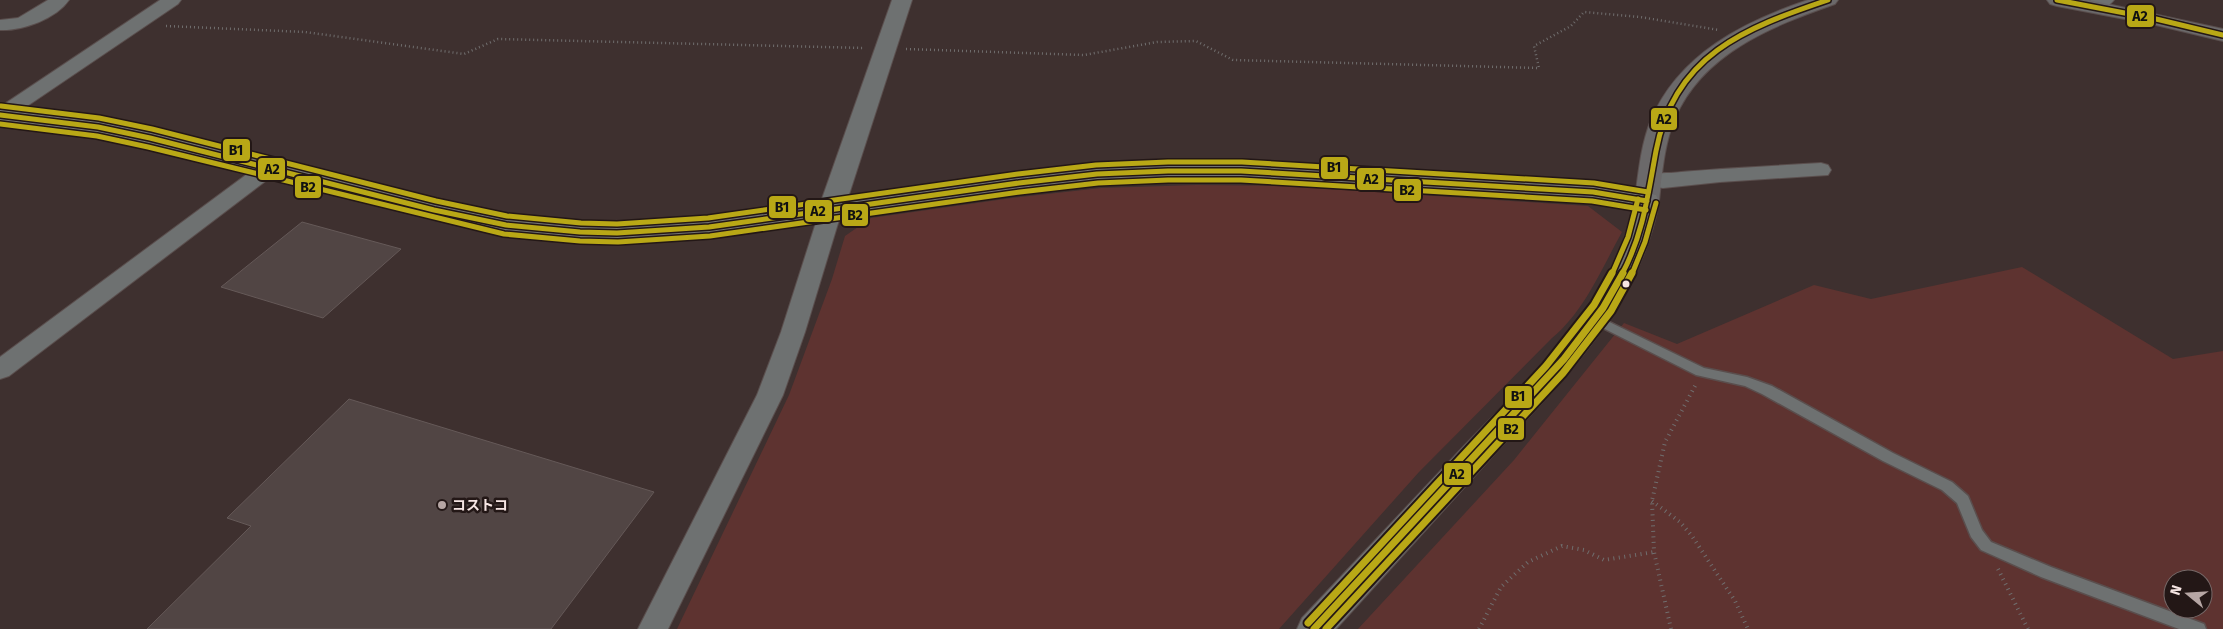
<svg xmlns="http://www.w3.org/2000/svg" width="2223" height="629" viewBox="0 0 2223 629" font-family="'Fira Sans','Noto Sans JP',sans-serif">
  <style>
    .green { fill: #5e3330; fill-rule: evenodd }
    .building { fill: #514544; stroke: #655958 }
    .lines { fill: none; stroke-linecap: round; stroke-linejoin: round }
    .service-casing { stroke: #5a4e4d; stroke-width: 3 }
    .minor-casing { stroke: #5a4e4d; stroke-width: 2 }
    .tertiary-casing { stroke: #5a4e4d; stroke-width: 2 }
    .secondary-casing { stroke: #5a4e4d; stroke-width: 2 }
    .primary-casing { stroke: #5a4e4d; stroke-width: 2 }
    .path-far1 { stroke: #706e6e; stroke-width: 2.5; stroke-dasharray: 1 3; stroke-linecap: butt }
    .path { stroke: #706e6e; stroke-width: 4; stroke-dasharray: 1 4.5; stroke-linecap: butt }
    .service { fill: #6e7171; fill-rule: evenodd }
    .minor { fill: #6e7171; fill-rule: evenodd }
    .tertiary { fill: #6e7171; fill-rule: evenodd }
    .secondary { fill: #6b696a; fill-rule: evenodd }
    .primary { fill: #717171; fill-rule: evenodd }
    .bus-1-far1-casing { stroke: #231716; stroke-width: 8 }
    .bus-1-casing { stroke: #231716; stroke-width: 11 }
    .bus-2-far1-casing { stroke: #231716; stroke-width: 8 }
    .bus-2-casing { stroke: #231716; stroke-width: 11 }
    .bus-3-far1-casing { stroke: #231716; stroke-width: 8 }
    .bus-3-casing { stroke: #231716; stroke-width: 11 }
    .bus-1-far1 { stroke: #b9a816; stroke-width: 5 }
    .bus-1 { stroke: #b9a816; stroke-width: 7 }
    .bus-2-far1 { stroke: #b9a816; stroke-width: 5 }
    .bus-2 { stroke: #b9a816; stroke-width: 7 }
    .bus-3-far1 { stroke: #b9a816; stroke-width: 5 }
    .bus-3 { stroke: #b9a816; stroke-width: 7 }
    .bus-dot { fill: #f6e5e3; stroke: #231716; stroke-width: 2 }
    .poi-dot { fill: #b6a6a4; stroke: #231716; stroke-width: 2 }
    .labels { text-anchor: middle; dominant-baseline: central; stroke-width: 5; stroke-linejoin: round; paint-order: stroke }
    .poi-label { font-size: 14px; font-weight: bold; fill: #f6e5e3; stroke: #231716; text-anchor: start }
    .line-badge { stroke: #231716; stroke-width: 2 }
    .pale-badge-label { font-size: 14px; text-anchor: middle; font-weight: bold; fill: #111 }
  </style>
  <rect width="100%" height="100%" fill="#3e302f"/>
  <!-- green -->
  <path class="green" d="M1196 185 1285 186 1588 206 1622 232C1602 268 1584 312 1552 338L1419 472 1279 629H677L789 395 832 279 845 236 871 218 1012 198 1101 188Z
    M2022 267 2173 359 2223 351V629H1358L1514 460 1624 323 1677 344 1814 285 1871 299ZM2173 579H2203V609H2173Z"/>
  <!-- building -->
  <path class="building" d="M302 222 401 249 323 318 221 287Z
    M349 399 654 492 551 629H147L251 526 227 518Z"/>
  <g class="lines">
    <!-- service casing -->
    <g class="service-casing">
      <path id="service" d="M1595 315 1704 368 1747 377 1772 386 1893 453 1952 482 1968 496 1982 530 1991 542 2051 567 2204 624 2206 629H2179L2041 577 1981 550 1971 537 1957 503 1942 490 1883 461 1762 394 1745 386 1696 375 1591 322 1589 319 1591 316Z"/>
    </g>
    <!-- minor casing -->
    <g class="minor-casing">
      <path id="minor" d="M48 0H69C56 19 22 31 0 30V20L18 18Z
        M160 0H181L178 4 8 119 0 121V107Z
        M2091 0H2114C2108 8 2096 12 2087 10L2084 6Z
        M269 161 276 163 279 168 276 173 9 376 0 379V357L262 163Z
        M1821 163 1828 165 1831 170 1828 175 1720 182 1663 188 1643 185 1639 180 1643 175C1655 172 1668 174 1681 172 1728 168 1774 166 1821 163Z
        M831 203 839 205 842 210 805 332 783 395 668 629H638L757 395 781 332 820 210 823 205Z"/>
    </g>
    <!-- tertiary casing -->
    <g class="tertiary-casing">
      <path id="tertiary" d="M892 0H912L844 210 840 216 831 218 822 216 818 210Z"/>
    </g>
    <!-- secondary casing -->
    <g class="secondary-casing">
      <path id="secondary" d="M1808 0H1838L1835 4C1772 26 1703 53 1675 118 1664 144 1662 174 1659 201L1656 207 1647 209 1638 207 1635 201 1636 191C1639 167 1642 142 1651 120 1679 54 1743 22 1808 0Z
        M2047 0H2089L2223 29V41L2156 25 2057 6 2050 4Z"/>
    </g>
    <!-- primary casing -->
    <g class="primary-casing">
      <path id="primary" d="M0 108 98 120 150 131 434 202 506 217 580 224 617 225 709 219 1019 175 1097 166 1168 163H1241L1593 184 1656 195 1659 201C1640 308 1559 383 1489 460 1438 516 1387 573 1336 629H1297L1302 618C1356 561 1409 504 1463 447 1530 377 1613 307 1633 207L1593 200 1241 179H1168L1097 182 1019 191 709 235 617 241 580 240 506 233 434 218 149 145 98 134 0 122Z"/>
    </g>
    <!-- path-far1 -->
    <path class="path-far1" d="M166 26 305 32 464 54 498 39 865 48
      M906 49 1084 55 1157 42 1196 41 1233 60 1539 68 1534 46 1571 26 1584 12 1640 17 1719 30"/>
    <!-- path -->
    <path class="path" d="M1652 501 1680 522 1692 536 1735 601 1748 629
      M1998 569 2028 629
      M1479 629 1501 587 1528 562 1562 546 1584 550 1604 560 1654 552
      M1671 629 1654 552 1652 501 1665 442 1696 384"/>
    <!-- service -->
    <use href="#service" class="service"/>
    <!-- minor -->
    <use href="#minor" class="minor"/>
    <!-- tertiary -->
    <use href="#tertiary" class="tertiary"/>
    <!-- secondary -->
    <use href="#secondary" class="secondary"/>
    <!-- primary -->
    <use href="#primary" class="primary"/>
    <!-- bus-1-far1 casing -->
    <g class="bus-1-far1-casing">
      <path id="bus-1-far1" d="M2057 0 2156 19 2223 35
        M0 115 98 127 150 138 434 210 506 225 580 232 617 233 709 227 1019 183 1097 174 1168 171H1241L1593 192 1647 201
        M1622 274C1643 235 1648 194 1656 151 1674 55 1745 28 1828 0"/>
    </g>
    <!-- bus-1 casing -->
    <g class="bus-1-casing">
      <path id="bus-1" d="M1314 629 1564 359 1603 308 1623 273"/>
    </g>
    <!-- bus-2-far1 casing -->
    <g class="bus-2-far1-casing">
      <path id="bus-2-far1" d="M0 124 97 136 148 147 504 234 580 241 618 242 710 236 1020 192 1098 183 1168 180H1241L1592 201 1646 210
        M1632 274 1645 242 1656 203"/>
    </g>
    <!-- bus-2 casing -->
    <g class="bus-2-casing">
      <path id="bus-2" d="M1326 629 1563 373 1611 311 1632 273"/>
    </g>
    <!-- bus-3-far1 casing -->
    <g class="bus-3-far1-casing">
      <path id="bus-3-far1" d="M1 106 99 118 152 129 436 201 507 216 581 223 617 224 708 218 1018 174 1096 165 1168 162H1242L1594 183 1648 192
        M1612 274 1628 237 1638 199"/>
    </g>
    <!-- bus-3 casing -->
    <g class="bus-3-casing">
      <path id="bus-3" d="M1308 623 1546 366 1594 305 1612 273"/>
    </g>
    <!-- bus-1-far1 -->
    <use href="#bus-1-far1" class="bus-1-far1"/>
    <!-- bus-1 -->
    <use href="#bus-1" class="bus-1"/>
    <!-- bus-2-far1 -->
    <use href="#bus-2-far1" class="bus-2-far1"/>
    <!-- bus-2 -->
    <use href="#bus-2" class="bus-2"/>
    <!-- bus-3-far1 -->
    <use href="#bus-3-far1" class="bus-3-far1"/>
    <!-- bus-3 -->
    <use href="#bus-3" class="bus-3"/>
  </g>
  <!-- markers -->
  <circle class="bus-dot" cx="1626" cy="284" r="4.5"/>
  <circle class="poi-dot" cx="442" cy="505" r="5"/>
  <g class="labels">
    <!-- poi labels -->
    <g class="poi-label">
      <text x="452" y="505">コストコ</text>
    </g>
  </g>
  <g class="line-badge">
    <rect x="2126" y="4" width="29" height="24" rx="5" fill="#b9a816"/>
    <rect x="1650" y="107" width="28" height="24" rx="5" fill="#b9a816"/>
    <rect x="222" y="138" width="29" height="24" rx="5" fill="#b9a816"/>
    <rect x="1320" y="156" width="29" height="24" rx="5" fill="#b9a816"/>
    <rect x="257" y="157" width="29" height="24" rx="5" fill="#b9a816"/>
    <rect x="1356" y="167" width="29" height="24" rx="5" fill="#b9a816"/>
    <rect x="294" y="175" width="28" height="24" rx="5" fill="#b9a816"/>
    <rect x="1393" y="178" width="29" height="24" rx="5" fill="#b9a816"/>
    <rect x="768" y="195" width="29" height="24" rx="5" fill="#b9a816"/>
    <rect x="804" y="199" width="29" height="24" rx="5" fill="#b9a816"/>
    <rect x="841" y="203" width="28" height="24" rx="5" fill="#b9a816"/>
    <rect x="1504" y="385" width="29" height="24" rx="5" fill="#b9a816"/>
    <rect x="1497" y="417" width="28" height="24" rx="5" fill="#b9a816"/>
    <rect x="1443" y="462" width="29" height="24" rx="5" fill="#b9a816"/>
  </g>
  <g class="pale-badge-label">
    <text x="2140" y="21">A2</text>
    <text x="1664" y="124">A2</text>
    <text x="236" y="155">B1</text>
    <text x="1334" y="172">B1</text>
    <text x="272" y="174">A2</text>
    <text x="1371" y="184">A2</text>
    <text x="308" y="192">B2</text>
    <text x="1407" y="195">B2</text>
    <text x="782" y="212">B1</text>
    <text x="818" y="216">A2</text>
    <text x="855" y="220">B2</text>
    <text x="1518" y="401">B1</text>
    <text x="1511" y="434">B2</text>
    <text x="1457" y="479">A2</text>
  </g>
  <!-- north arrow -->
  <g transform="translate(2188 594) rotate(288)"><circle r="24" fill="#231716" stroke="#776968"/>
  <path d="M0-4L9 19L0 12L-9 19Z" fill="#b6a6a4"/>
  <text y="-8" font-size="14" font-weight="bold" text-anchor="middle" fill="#f6e5e3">N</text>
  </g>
</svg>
